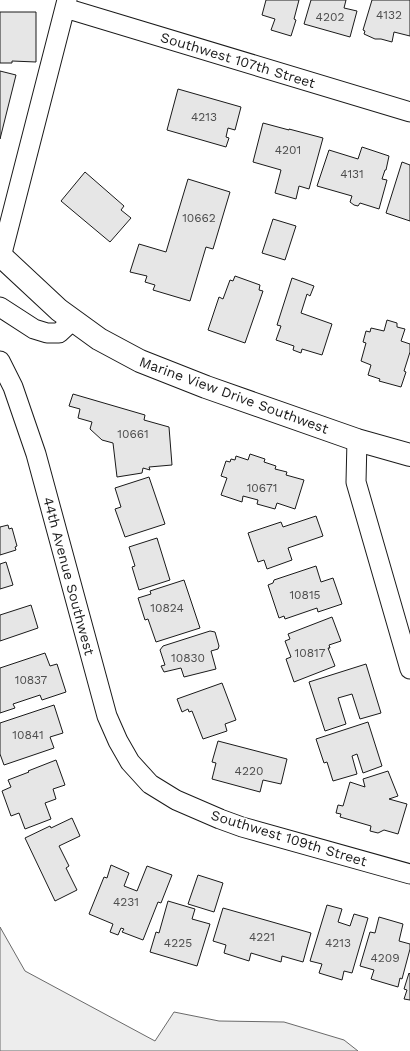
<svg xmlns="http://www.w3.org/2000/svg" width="410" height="1051" viewBox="0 0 410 1051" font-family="'Work Sans',sans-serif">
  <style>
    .green { fill: #ededed; stroke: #6a6a6a }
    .building { fill: #e6e6e6; stroke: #1a1a1a }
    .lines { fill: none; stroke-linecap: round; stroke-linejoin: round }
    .minor-casing { stroke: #1a1a1a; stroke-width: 21 }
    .tertiary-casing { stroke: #1a1a1a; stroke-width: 24 }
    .minor { stroke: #fff; stroke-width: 19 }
    .tertiary { stroke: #fff; stroke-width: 22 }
    .labels { text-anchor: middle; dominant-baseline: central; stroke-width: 3; stroke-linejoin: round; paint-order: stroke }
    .number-label { font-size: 12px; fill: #4d4d4d }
    .street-label { font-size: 14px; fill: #1a1a1a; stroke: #fff }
  </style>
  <rect width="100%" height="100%" fill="#fff"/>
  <!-- green -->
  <path class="green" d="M0 927 25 971 155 1041 174 1012 219 1021 284 1022 344 1040 358 1051H0Z"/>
  <!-- building -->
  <path class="building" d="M266 0H299L294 19 296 20 291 36 271 30 275 19 262 15Z
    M311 0H346L344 8 357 11 350 37 304 24Z
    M372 0H410V36L394 32 392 42 381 39H375L364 34 365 31 363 30Z
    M0 12H36V62L12 61V63H0Z
    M0 71 16 75 0 139Z
    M178 89 241 107 235 130 228 128 226 137 229 138 226 147 167 130Z
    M263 123 289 130V129L323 138 309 189 299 186 296 199 275 193 281 170 253 162Z
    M362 147 389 156 386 170H385L382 179 387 180 379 209 360 203 358 206 354 205 350 202 352 196 317 186 329 150 358 159Z
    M402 162 410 165V221L386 213Z
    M85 172 124 206 121 210 131 218 110 242 61 201Z
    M188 179 230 192 213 249 206 247 190 301 153 290 155 285 145 282 147 276 130 272 139 244 166 252Z
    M273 219 296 226 285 260 262 253Z
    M235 276 260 285 259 290 263 291 245 343 208 330 219 297 223 299 230 280 233 281Z
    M292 278 314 286 310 296 307 294 301 313 332 324 322 355 302 349 301 353 293 350 294 346 276 340 281 326 277 325Z
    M387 320 397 323V327L405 329 401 341 410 344V352L404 371 406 372 401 387 379 381 380 379 368 375 371 365 361 361 366 343 363 342 366 331 370 332 371 328 384 331Z
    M73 394 145 415 144 420 169 427 172 465 149 467 150 470 143 468 142 473 117 477 113 443 102 440 90 429 92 422 78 418 80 409 69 406Z
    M250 454 265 459 264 462 276 466 275 469 287 472 286 475 304 480 295 509 277 503 275 509 257 504 258 500 243 496 242 502 221 495 227 478 221 476 226 461 230 462 231 459 235 460 236 456 248 460Z
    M149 477 165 524 125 537 115 509 121 507 115 488Z
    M316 516 323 536 288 548 292 560 267 569 264 560 258 562 248 533 281 522 283 527Z
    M8 525 9 529 12 528 17 546 15 547 16 550 0 555V527Z
    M157 538 170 580 139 590 132 567 135 566 129 547Z
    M6 562 13 585 0 589V564Z
    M316 566 321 582 333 578 342 604 318 612 317 608 285 619 284 616 279 618 268 585 273 583 274 580Z
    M184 580 200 628 156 642 148 619 145 620 138 598 151 594 150 591Z
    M31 605 38 628 0 641V615Z
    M332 617 341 641 329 645 330 648H328L335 666 294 682 286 659 291 657 285 641 290 639 288 634Z
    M210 631 215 632 219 646 218 649 211 651 216 669 184 677 181 668 164 672 161 666 165 665 160 650 163 646Z
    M45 653 50 666 57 664 66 692 42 700 40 695 13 704 15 708 0 713V668Z
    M366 664 381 713 360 719 352 694 338 698 346 724 325 731 309 682Z
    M222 683 236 720 225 724 227 731 203 739 192 711 189 712 188 709 182 712 177 699Z
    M54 705 63 733 50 737 54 748 4 765 0 754V723Z
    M368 722 382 766 363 773 357 754 352 756 357 774 333 781 327 762 324 763 316 739Z
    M218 741 287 759 281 784 263 780 260 792 212 779 216 763 212 762Z
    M56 760 65 785 53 789 56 799 45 803 51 819 25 829 19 813 11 816 2 791 11 787 8 780 29 772 28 771Z
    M388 771 398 796 389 799 407 804 398 834 384 830 378 833 370 831 371 826 340 817 341 814 336 813 338 805 343 806 350 782 365 787 363 779Z
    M72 818 80 836 59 846 69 866 66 868 77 890 55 901 25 838 50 826 51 828Z
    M111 865 129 873 124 886 137 891 147 866 172 875 161 903 158 902 143 940 122 932 124 929 121 928 118 935 110 932 113 924 89 914 104 877 107 878Z
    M198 875 223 883 214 912 188 904Z
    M168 901 195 909 192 919 210 924 197 966 150 952 156 932 159 933Z
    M327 905 342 909 338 922 350 926 354 914 368 918 352 973 344 971 342 980 319 973 322 964 310 961Z
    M223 908 311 933 303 962 282 956 281 962 251 953 249 961 224 953 226 945 213 941Z
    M379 917 403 924 399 941 410 944V949L402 979 400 978 398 987 371 979 374 970 360 966 370 932 375 933Z
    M409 973 410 974V1000L404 999 407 990 404 989Z"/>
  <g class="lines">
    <!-- minor casing -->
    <g class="minor-casing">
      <path id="minor" d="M65 8 410 112
        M1 257 67 0
        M0 307 34 329 47 333H59L73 320
        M0 361 13 387 36 454 107 716 118 741 130 762 150 784 176 800 220 819 242 827 410 874
        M357 440 356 482 410 669"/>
    </g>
    <!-- tertiary casing -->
    <g class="tertiary-casing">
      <path id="tertiary" d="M0 255 59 310 99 339 140 361 206 387 357 440 410 455"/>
    </g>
    <!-- minor -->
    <use href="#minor" class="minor"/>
    <!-- tertiary -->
    <use href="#tertiary" class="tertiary"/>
  </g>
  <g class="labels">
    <!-- number labels -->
    <g class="number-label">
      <text x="389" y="15">4132</text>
      <text x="330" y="17">4202</text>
      <text x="204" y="117">4213</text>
      <text x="288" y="150">4201</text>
      <text x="352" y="174">4131</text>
      <text x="199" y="218">10662</text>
      <text x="133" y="434">10661</text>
      <text x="262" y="488">10671</text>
      <text x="305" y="595">10815</text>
      <text x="167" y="608">10824</text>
      <text x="310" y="653">10817</text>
      <text x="188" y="658">10830</text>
      <text x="31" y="680">10837</text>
      <text x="28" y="735">10841</text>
      <text x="249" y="771">4220</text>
      <text x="126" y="902">4231</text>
      <text x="262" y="937">4221</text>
      <text x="178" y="943">4225</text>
      <text x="338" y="943">4213</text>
      <text x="385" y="958">4209</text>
    </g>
    <!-- street labels -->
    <g class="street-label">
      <text transform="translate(238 60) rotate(17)">Southwest 107th Street</text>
      <text transform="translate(234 395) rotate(20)">Marine View Drive Southwest</text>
      <text transform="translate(69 576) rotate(75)">44th Avenue Southwest</text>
      <text transform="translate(289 838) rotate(17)">Southwest 109th Street</text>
    </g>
  </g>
</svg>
